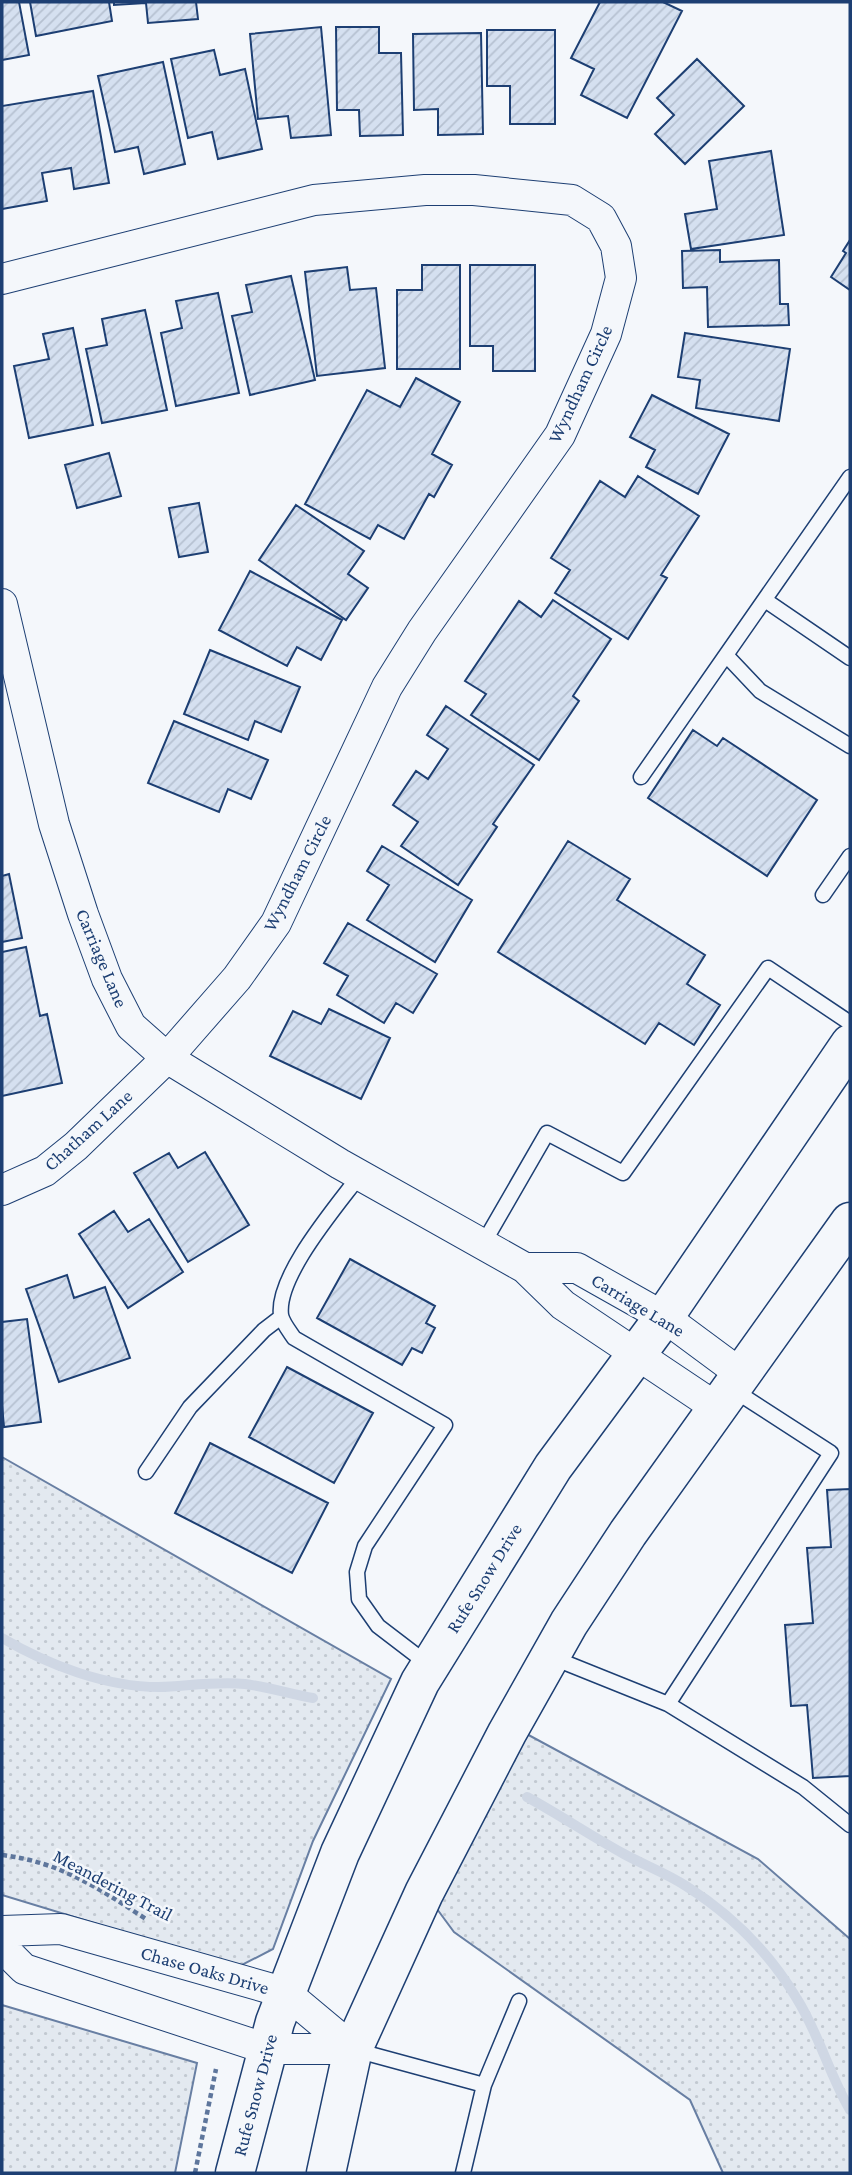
<svg xmlns="http://www.w3.org/2000/svg" width="852" height="2175" viewBox="0 0 852 2175" font-family="'Crimson Pro',serif">
  <style>
    .grass { fill: url(#grass-dots); stroke: #687fa3; stroke-width: 2 }
    .lines { fill: none; stroke-linecap: round; stroke-linejoin: round }
    .stream { stroke: #cfd7e4; stroke-width: 10 }
    .building { fill: url(#building-hatch); stroke: #1d3f73; stroke-width: 2 }
    .lane-casing { stroke: #1d3f73; stroke-width: 17 }
    .street-casing { stroke: #1d3f73; stroke-width: 32 }
    .secondary-casing { stroke: #1d3f73; stroke-width: 41 }
    .path { stroke: #5e769c; stroke-width: 4.5; stroke-dasharray: 5 3.5; stroke-linecap: butt }
    .lane { stroke: #f4f7fb; stroke-width: 14 }
    .street { stroke: #f4f7fb; stroke-width: 30 }
    .secondary { stroke: #f4f7fb; stroke-width: 38 }
    .labels { text-anchor: middle; dominant-baseline: central; stroke-width: 5; stroke-linejoin: round; paint-order: stroke }
    .street-label { font-size: 19px; fill: #1d3f73; stroke: #f4f7fb }
  </style>
  <defs>
    <pattern id="grass-dots" width="8" height="8" patternUnits="userSpaceOnUse" patternTransform="scale(1.75)"><rect width="8" height="8" fill="#e3e9f0"/><path d="M2 2h.1M6 6h.1" fill="none" stroke="#c2c9d1" stroke-width="1.8" stroke-linecap="round"/></pattern>
    <pattern id="building-hatch" width="6" height="6" patternUnits="userSpaceOnUse" patternTransform="scale(1.75)"><rect width="6" height="6" fill="#d5e0f0"/><path d="M-1 1l2-2M0 6l6-6M5 7l2-2" fill="none" stroke="#b6c1d1"/></pattern>
  </defs>
  <rect width="100%" height="100%" fill="#f4f7fb"/>
  <!-- grass -->
  <path class="grass" d="M2 1457 391 1679 313 1841 273 1949 238 1967 2 1895Z
    M523 1732 758 1859 850 1939V2173H723L690 2100 454 1932 437 1909Z
    M2 2005 197 2063 175 2173H2Z"/>
  <g class="lines">
    <!-- stream -->
    <path class="stream" d="M2 1638C48 1665 106 1687 159 1687 187 1686 217 1681 245 1684 268 1687 291 1694 313 1698
      M527 1797C560 1815 591 1836 624 1854 644 1865 666 1873 686 1886 732 1915 769 1952 797 1999 819 2034 829 2074 850 2110"/>
  </g>
  <!-- building -->
  <path class="building" d="M2 2H19L29 55 2 60Z
    M30 2H109L112 21 36 36Z
    M114 2H196L198 19 148 23 146 3 114 5Z
    M600 2H663L682 11 627 118 581 95 594 69 571 58Z
    M321 27 331 135 291 138 288 116 258 119 250 34Z
    M336 27H379V53H401L403 135 360 136 359 110H337Z
    M487 30H555V124H510V86H487Z
    M481 33 483 134 438 135V109L414 110 413 34Z
    M214 50 220 75 245 69 262 149 218 159 212 132 188 138 171 59Z
    M697 59 744 106 685 164 655 134 674 115 657 98Z
    M163 62 185 164 144 174 138 147 115 152 98 76Z
    M93 91 109 183 74 189 71 168 42 173 47 201 2 209V106Z
    M771 151 784 235 691 249 685 214 717 209 709 161Z
    M850 240V290L831 277 846 253 843 251Z
    M720 250V262L779 260 780 304H788L789 325 708 327 707 287 683 288 682 251Z
    M422 265H460V369H397V290H422Z
    M470 265H535V371H493V346H470Z
    M347 267 350 290 376 288 385 368 317 376 305 272Z
    M291 276 315 380 250 395 232 316 252 312 246 285Z
    M218 293 239 393 176 406 161 333 182 328 176 301Z
    M145 310 167 410 102 423 86 349 107 345 102 319Z
    M73 328 93 425 29 438 14 366 49 359 43 334Z
    M685 333 790 349 779 421 696 408 700 380 678 377Z
    M416 378 460 402 432 454 452 465 434 497 429 494 404 539 378 525 370 539 305 504 367 390 400 407Z
    M652 395 729 434 698 494 646 467 655 450 630 437Z
    M109 453 121 496 77 508 65 465Z
    M638 476 699 516 661 575 667 578 628 639 555 593 570 570 551 558 600 481 625 497Z
    M199 503 208 552 179 557 169 508Z
    M296 505 364 551 348 574 368 588 346 620 259 560Z
    M250 571 342 620 321 660 297 647 287 666 219 630Z
    M553 600 611 639 573 696 579 701 539 760 471 715 486 694 465 681 519 601 541 617Z
    M210 650 300 687 281 732 255 721 248 740 184 714Z
    M446 706 534 765 493 824 497 827 458 885 401 846 418 822 393 805 416 771 428 779 448 749 427 735Z
    M174 721 268 760 251 799 228 789 219 812 148 783Z
    M693 730 717 746 723 738 817 800 767 876 648 798Z
    M568 841 630 879 617 900 705 955 687 984 720 1005 694 1045 659 1023 645 1044 498 952Z
    M382 846 472 900 435 962 367 920 389 885 367 871Z
    M9 874 22 938 2 942V876Z
    M348 923 437 974 413 1013 396 1003 384 1023 337 995 348 976 324 963Z
    M26 947 40 1016 47 1014 62 1083 2 1096V952Z
    M329 1009 390 1038 361 1099 270 1056 293 1011 321 1024Z
    M205 1152 249 1225 188 1262 134 1173 169 1153 178 1168Z
    M114 1211 128 1232 149 1219 183 1272 128 1308 79 1234Z
    M350 1259 435 1306 426 1323 435 1328 422 1353 412 1348 402 1365 317 1318Z
    M67 1275 74 1298 105 1287 130 1358 59 1382 26 1289Z
    M27 1319 41 1422 4 1427 2 1405V1322Z
    M287 1367 373 1413 334 1483 249 1437Z
    M210 1443 328 1503 292 1573 175 1513Z
    M850 1489V1776L813 1778 807 1705 791 1706 785 1625 813 1623 807 1548 831 1547 827 1490Z"/>
  <g class="lines">
    <!-- lane casing -->
    <g class="lane-casing">
      <path id="lane" d="M765 600 850 658
        M726 655 760 691 850 746
        M641 777 850 477
        M823 895 850 856
        M360 1175C337 1206 276 1276 281 1315 282 1322 290 1332 294 1338L445 1425 365 1546 357 1572 359 1599 378 1626 429 1665
        M483 1244 547 1133 623 1173 768 968 850 1023
        M146 1472 190 1407 264 1330 281 1317
        M551 1657 668 1704 803 1787 850 1825
        M668 1704 831 1453 732 1389
        M355 2050 484 2085 463 2173
        M484 2085 519 2001"/>
    </g>
    <!-- street casing -->
    <g class="street-casing">
      <path id="street" d="M2 279 314 200 425 190H474L572 200 601 218 616 246 621 278 606 334 560 435 422 631 387 687 276 923 237 978 167 1058 76 1146 45 1171 2 1190
        M2 604 54 824 83 914 107 979 131 1026 167 1058 340 1164 525 1268 563 1305 717 1408
        M525 1268H577L664 1317 741 1374
        M2 1931 61 1929 286 1993 353 2049
        M2 1947 24 1969 267 2049H353"/>
    </g>
    <!-- secondary casing -->
    <g class="secondary-casing">
      <path id="secondary" d="M235 2173 275 2022 340 1853 420 1682 553 1467 664 1317 850 1044
        M326 2173 353 2049 424 1893 507 1733 569 1623 628 1533 850 1222"/>
    </g>
    <!-- path -->
    <path class="path" d="M2 1855C60 1862 98 1888 146 1919
      M195 2173 216 2069"/>
    <!-- lane -->
    <use href="#lane" class="lane"/>
    <!-- street -->
    <use href="#street" class="street"/>
    <!-- secondary -->
    <use href="#secondary" class="secondary"/>
  </g>
  <g class="labels">
    <!-- street labels -->
    <g class="street-label">
      <text transform="translate(580 384) rotate(-65)">Wyndham Circle</text>
      <text transform="translate(297 873) rotate(-63)">Wyndham Circle</text>
      <text transform="translate(102 958) rotate(67)">Carriage Lane</text>
      <text transform="translate(88 1130) rotate(-42)">Chatham Lane</text>
      <text transform="translate(638 1305) rotate(31)">Carriage Lane</text>
      <text transform="translate(484 1578) rotate(-58)">Rufe Snow Drive</text>
      <text transform="translate(113 1885) rotate(28)">Meandering Trail</text>
      <text transform="translate(205 1970) rotate(16)">Chase Oaks Drive</text>
      <text transform="translate(255 2095) rotate(-75)">Rufe Snow Drive</text>
    </g>
  </g>
  <!-- border -->
  <rect width="852" height="2175" fill="none" stroke="#1d3f73" stroke-width="7"/>
</svg>
